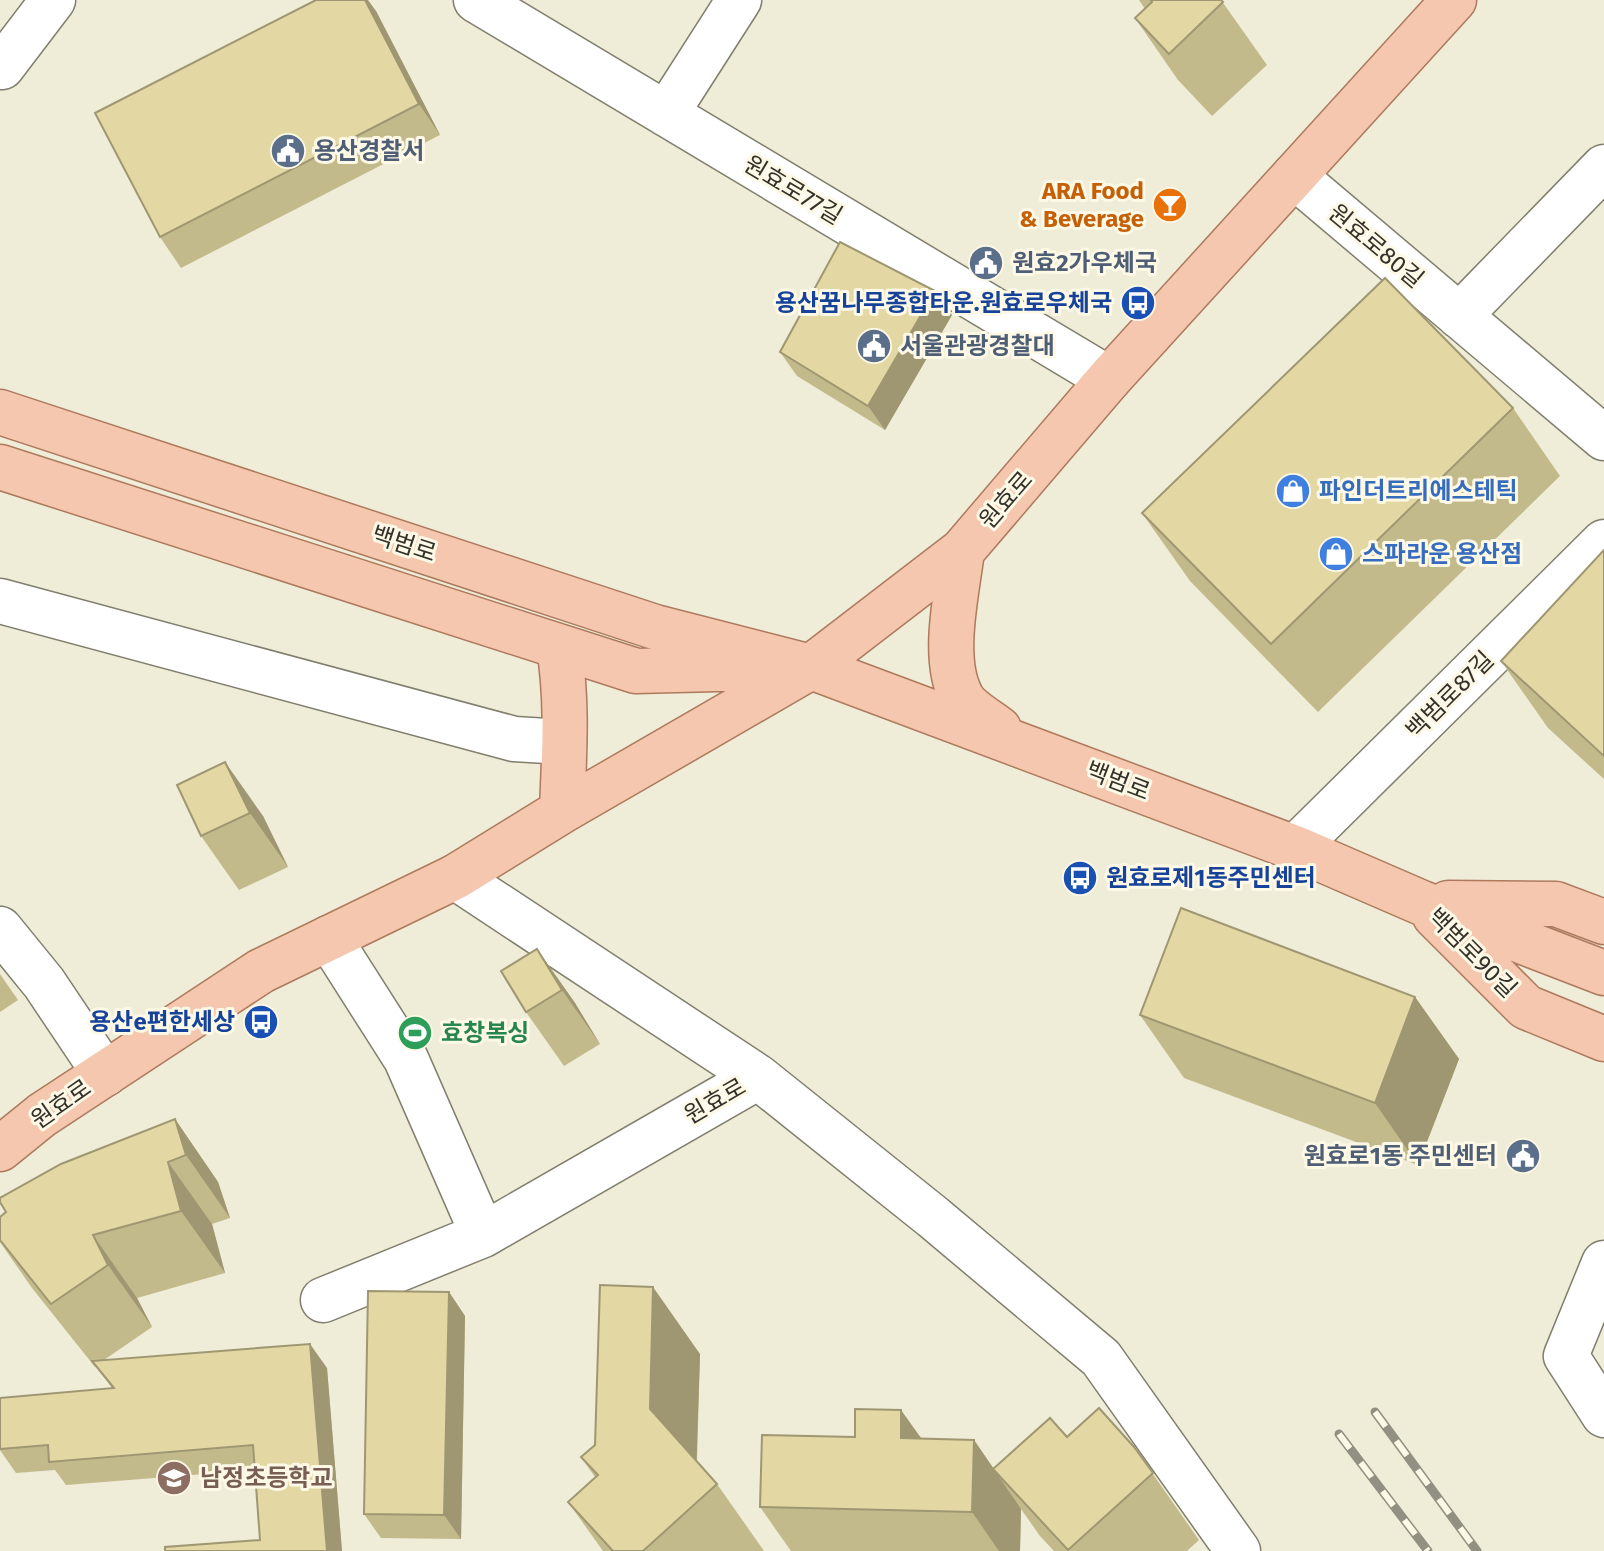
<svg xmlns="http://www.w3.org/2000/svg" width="1604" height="1551" viewBox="0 0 1604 1551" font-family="'Fira Sans','Noto Sans KR',sans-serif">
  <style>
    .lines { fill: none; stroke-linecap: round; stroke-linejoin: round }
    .minor-casing { stroke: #817e6d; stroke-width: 47 }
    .major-casing { stroke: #ad7a5d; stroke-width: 47 }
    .minor { stroke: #fff; stroke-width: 44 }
    .major { stroke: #f5c7ae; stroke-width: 44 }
    .rail-casing { stroke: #929082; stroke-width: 9 }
    .rail { stroke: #fdf9e6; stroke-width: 6; stroke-dasharray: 18; stroke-linecap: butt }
    .wall { fill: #c3ba8c }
    .shaded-wall { fill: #9f9772 }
    .building { fill: #e3d8a3; stroke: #9f9772; stroke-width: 2 }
    .labels { text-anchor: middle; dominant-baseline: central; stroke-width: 6; stroke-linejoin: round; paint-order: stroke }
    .service-label { font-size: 24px; font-weight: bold; fill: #4e5e75; stroke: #fdf9e6; text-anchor: start }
    .street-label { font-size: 24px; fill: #33312a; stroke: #fdf9e6 }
    .food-label { font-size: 24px; font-weight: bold; fill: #c56008; stroke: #fdf9e6; text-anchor: end }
    .transit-label { font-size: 24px; font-weight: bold; fill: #164399; stroke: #fdf9e6; text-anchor: end }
    .shop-label { font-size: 24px; font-weight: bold; fill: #366cbe; stroke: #fdf9e6; text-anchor: start }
    .leisure-label { font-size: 24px; font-weight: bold; fill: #27864d; stroke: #fdf9e6; text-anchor: start }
    .education-label { font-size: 24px; font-weight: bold; fill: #785e54; stroke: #fdf9e6; text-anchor: start }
  </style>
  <rect width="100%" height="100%" fill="#efecd8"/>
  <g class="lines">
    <!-- minor casing -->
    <g class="minor-casing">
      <path id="minor" d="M476 0 1109 379
        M2 67 53 0
        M666 114 739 0
        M1294 176 1604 438
        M1459 316 1604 167
        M0 601 514 739 564 742
        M1295 848 1604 542
        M0 929 44 983 105 1074
        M329 938 406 1059 483 1235
        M758 1077 933 1217 1101 1358 1238 1551
        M1604 1263 1566 1356 1604 1415
        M323 1300 483 1235 758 1077 455 877"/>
    </g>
    <!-- major casing -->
    <g class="major-casing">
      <path id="major" d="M0 412 655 627 811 667 1295 848 1422 903 1604 973
        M0 467 636 671 757 668
        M962 551C957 592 941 658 961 696 967 709 988 720 999 729
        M559 648C568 702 564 756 562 811
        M1448 903 1556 904 1604 922
        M1435 916 1526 1007 1604 1039
        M0 1149 42 1115 261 971 455 877 562 811 811 667 962 551 1109 379 1454 0"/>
    </g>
    <!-- minor -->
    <use href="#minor" class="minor"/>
    <!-- major -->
    <use href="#major" class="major"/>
    <!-- rail casing -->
    <g class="rail-casing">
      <path id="rail" d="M1375 1412 1477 1551
        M1339 1434 1428 1551"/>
    </g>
    <!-- rail -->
    <use href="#rail" class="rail"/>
  </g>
  <!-- wall -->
  <path class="wall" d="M1139 0H1221L1267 65 1212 116 1178 80 1135 18 1145 9Z
    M376 11 440 135 181 268 160 237Z
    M952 315 885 430 797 376 780 352Z
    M1513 408 1560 476 1318 712 1190 581 1142 513Z
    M1604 550V779L1548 728 1501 661Z
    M177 785 263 816 288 867 239 890 201 836Z
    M537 949 575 1003 600 1044 564 1066 526 1012Z
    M0 974 18 1000 0 1012Z
    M1415 997 1459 1059 1418 1165 1184 1078 1140 1015Z
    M175 1119 218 1182 230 1218 212 1224 225 1273 137 1298 152 1327 104 1360 327 1368 342 1551H165L260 1540 255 1470 66 1485 55 1470 16 1473 0 1450V1398L112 1388 96 1366 95 1367 32 1288 0 1242V1217Z
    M449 1292 465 1316 461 1539 381 1538 364 1514Z
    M700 1354 697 1462 717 1484 764 1551H603L568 1502 595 1477 581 1457Z
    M1067 1437 1134 1447 1199 1540 1187 1551H1054L1040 1536 1021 1509 1020 1551H791L760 1507 921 1438 974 1440 994 1469Z"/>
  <!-- shaded-wall -->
  <path class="shaded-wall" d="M365 0H368L376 11 440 135 419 104Z
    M935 291 952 315 885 430 868 406Z
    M225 762 263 816 288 867 250 813Z
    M537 949 575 1003 600 1044 562 990Z
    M1415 997 1459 1059 1418 1165 1375 1103Z
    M175 1119 218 1182 230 1218 186 1155Z
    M168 1162 212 1224 225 1273 181 1211Z
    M93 1235 137 1298 152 1327 108 1265Z
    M653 1287 700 1354 696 1476 650 1409Z
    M449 1292 465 1316 461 1539 444 1515Z
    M310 1344 327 1368 342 1551H327Z
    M901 1410 949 1477 901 1438Z
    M974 1440 1021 1509 1020 1551H999L972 1512Z"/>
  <!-- building -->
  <path class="building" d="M316 0H365L419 104 160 237 95 113Z
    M1151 0H1221L1223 2 1169 54 1135 18 1152 2Z
    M840 242 935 291 868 406 780 352Z
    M1385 278 1513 408 1271 644 1142 513Z
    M1604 550V756L1501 661Z
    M225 762 250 813 201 836 177 785Z
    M1181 908 1415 997 1375 1103 1140 1015Z
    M537 949 562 990 526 1012 501 971Z
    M175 1119 186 1155 168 1162 181 1211 93 1235 108 1265 51 1304 0 1240V1217L6 1212 0 1202V1198L61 1164Z
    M600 1285 653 1287 650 1409 717 1484 643 1551H613L568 1502 598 1475 581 1457 595 1445Z
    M368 1291 449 1292 444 1515 364 1514Z
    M310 1344 327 1551H165V1547L260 1540 253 1445 49 1462 48 1445 0 1449V1398L114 1388 92 1361Z
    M1099 1408 1134 1447 1153 1473 1068 1550 993 1469 1050 1418 1067 1437Z
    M855 1409 901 1410V1438L974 1440 972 1512 760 1507 762 1435 855 1437Z"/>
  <!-- icons -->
  <defs>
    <g id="civic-disc" transform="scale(1.8)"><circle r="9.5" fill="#5c6f8a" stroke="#fdf9e6"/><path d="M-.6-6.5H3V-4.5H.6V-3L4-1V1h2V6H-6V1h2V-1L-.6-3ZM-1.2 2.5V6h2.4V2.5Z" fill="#fff"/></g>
    <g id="bar-disc" transform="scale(1.8)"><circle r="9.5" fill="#e8710a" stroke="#fdf9e6"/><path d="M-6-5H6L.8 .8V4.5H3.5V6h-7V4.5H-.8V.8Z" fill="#fff"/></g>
    <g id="bus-disc" transform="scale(1.8)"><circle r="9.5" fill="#1a4fb4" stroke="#fdf9e6"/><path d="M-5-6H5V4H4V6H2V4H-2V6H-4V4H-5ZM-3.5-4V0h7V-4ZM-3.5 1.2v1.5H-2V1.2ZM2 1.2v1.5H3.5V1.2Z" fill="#fff"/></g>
    <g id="shop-disc" transform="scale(1.8)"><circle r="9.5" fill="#3f7fe0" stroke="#fdf9e6"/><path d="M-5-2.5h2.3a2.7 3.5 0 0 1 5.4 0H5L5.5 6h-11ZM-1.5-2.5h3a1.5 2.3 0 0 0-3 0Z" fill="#fff"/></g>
    <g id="stadium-disc" transform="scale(1.8)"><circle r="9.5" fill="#2e9e5b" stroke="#fdf9e6"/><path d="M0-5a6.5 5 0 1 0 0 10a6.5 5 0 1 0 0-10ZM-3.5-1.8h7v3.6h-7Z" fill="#fff"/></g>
    <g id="school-disc" transform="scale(1.8)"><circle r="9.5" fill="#8d6e63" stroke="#fdf9e6"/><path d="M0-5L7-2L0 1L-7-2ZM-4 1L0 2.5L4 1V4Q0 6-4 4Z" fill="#fff"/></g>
  </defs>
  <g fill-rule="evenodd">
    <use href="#civic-disc" x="288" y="151"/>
    <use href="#bar-disc" x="1170" y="205"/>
    <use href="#civic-disc" x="986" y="263"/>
    <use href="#bus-disc" x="1138" y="303"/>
    <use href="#civic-disc" x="874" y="346"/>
    <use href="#shop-disc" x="1293" y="491"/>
    <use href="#shop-disc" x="1336" y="554"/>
    <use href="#bus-disc" x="1080" y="878"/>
    <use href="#bus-disc" x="261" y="1022"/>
    <use href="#stadium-disc" x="415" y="1033"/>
    <use href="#civic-disc" x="1523" y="1156"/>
    <use href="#school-disc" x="174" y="1478"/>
  </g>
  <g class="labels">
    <!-- service labels -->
    <g class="service-label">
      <text x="314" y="151">용산경찰서</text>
      <text x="1012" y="263">원효2가우체국</text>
      <text x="900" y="346">서울관광경찰대</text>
      <text x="1497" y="1156" text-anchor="end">원효로1동 주민센터</text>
    </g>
    <!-- street labels -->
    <g class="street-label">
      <text transform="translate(793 190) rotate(31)">원효로77길</text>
      <text transform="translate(1376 246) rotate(40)">원효로80길</text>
      <text transform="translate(1006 500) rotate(-49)">원효로</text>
      <text transform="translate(404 544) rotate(18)">백범로</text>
      <text transform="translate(1450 695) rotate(-45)">백범로87길</text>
      <text transform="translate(1118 781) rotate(21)">백범로</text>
      <text transform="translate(1472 953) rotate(45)">백범로90길</text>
      <text transform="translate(715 1101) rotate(-30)">원효로</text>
      <text transform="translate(61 1104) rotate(-35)">원효로</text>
    </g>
    <!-- food labels -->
    <g class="food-label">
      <text x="1144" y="191">ARA Food<tspan x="1144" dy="28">&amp; Beverage</tspan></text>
    </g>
    <!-- transit labels -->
    <g class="transit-label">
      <text x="1112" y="303">용산꿈나무종합타운.원효로우체국</text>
      <text x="1106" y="878" text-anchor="start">원효로제1동주민센터</text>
      <text x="235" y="1022">용산e편한세상</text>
    </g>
    <!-- shop labels -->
    <g class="shop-label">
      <text x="1319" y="491">파인더트리에스테틱</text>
      <text x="1362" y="554">스파라운 용산점</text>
    </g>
    <!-- leisure labels -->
    <g class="leisure-label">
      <text x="441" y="1033">효창복싱</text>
    </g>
    <!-- education labels -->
    <g class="education-label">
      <text x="200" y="1478">남정초등학교</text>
    </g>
  </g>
</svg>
